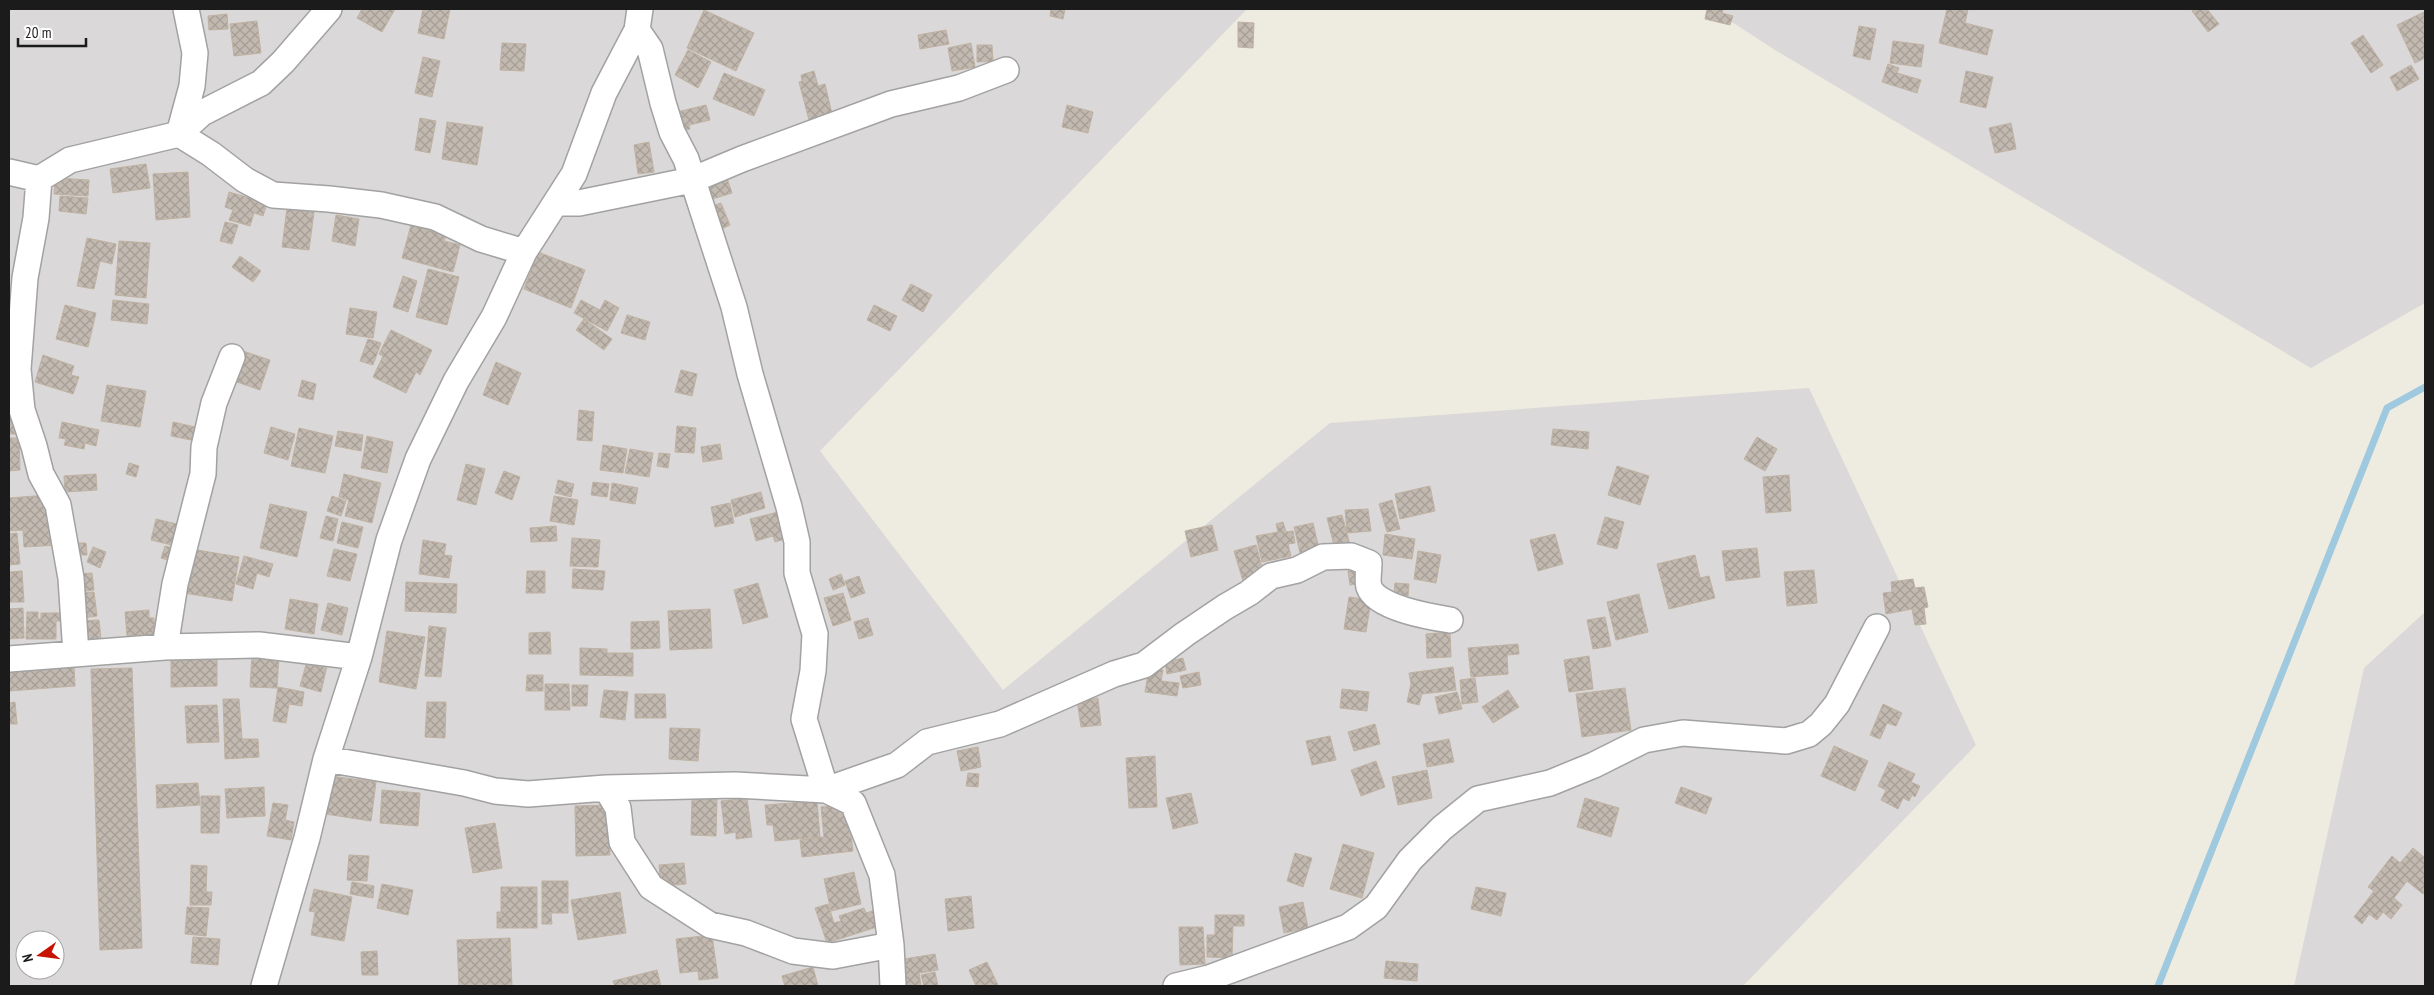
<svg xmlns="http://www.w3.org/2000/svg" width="2434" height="995" viewBox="0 0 2434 995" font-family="'PT Sans Narrow',sans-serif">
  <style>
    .residential { fill: #dad8d8; fill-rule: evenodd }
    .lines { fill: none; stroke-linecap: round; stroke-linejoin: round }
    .stream { stroke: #9ec9de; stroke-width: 7 }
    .building { fill: url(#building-cross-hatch); stroke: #c0b2a2 }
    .minor-casing { stroke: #a2a2a2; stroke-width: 28 }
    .minor { stroke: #fff; stroke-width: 25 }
  </style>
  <defs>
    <pattern id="building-cross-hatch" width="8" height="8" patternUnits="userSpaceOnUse" patternTransform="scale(1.25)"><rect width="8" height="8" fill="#c2b9b0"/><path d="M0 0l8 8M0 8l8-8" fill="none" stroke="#a69e97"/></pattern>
  </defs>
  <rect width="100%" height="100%" fill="#eeebe0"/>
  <!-- residential -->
  <path class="residential" d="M9 9H1247L820 451 1003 690 1330 423 1809 388 1976 745 1743 986H9ZM25 940H55V970H25Z
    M1712 9H2425V303L2311 368 1775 50Z
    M2425 612V986H2294L2364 668Z"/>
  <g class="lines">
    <!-- stream -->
    <path class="stream" d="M2158 986 2387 408 2425 387"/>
  </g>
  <!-- building -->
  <path class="building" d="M362 9H395L382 32 357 18Z
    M423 9H450L444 39 418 33Z
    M1051 9H1065L1063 19 1050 16Z
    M1707 9H1723L1722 13 1733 16 1730 25 1705 19Z
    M1947 9H1968L1965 23 1993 30 1987 55 1939 43Z
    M2195 9H2207L2219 24 2208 32 2192 11Z
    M704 10 754 33 736 71 687 48Z
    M2424 12 2425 58 2415 63 2397 25Z
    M227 14 228 29 209 30 208 16Z
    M257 21 261 53 234 56 230 24Z
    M1238 22 1254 23 1253 48 1238 47Z
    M1859 26 1876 29 1870 60 1853 56Z
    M946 30 949 44 920 49 918 35Z
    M2363 35 2383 65 2371 73 2351 43Z
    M1893 41 1924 45 1921 67 1890 63Z
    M502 43 526 44 524 71 500 70Z
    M971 43 975 67 952 71 948 48Z
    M977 45H992L993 61 977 62Z
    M688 50 711 62 698 88 675 75Z
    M423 57 440 61 432 97 415 93Z
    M1888 64 1899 68 1897 73 1921 80 1917 93 1882 82Z
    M2411 65 2419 79 2397 91 2390 77Z
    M814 71 818 86 825 84 832 114 809 120 799 82 802 81 801 75Z
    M1966 71 1993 77 1986 108 1960 102Z
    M724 73 765 90 754 116 713 99Z
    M706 105 710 120 689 125 690 129 678 132 673 113Z
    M1067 105 1093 112 1088 133 1062 127Z
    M420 118 436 121 430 153 415 150Z
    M447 122 483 127 477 165 442 159Z
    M2011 123 2016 149 1995 153 1989 128Z
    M649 142 654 172 638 174 634 145Z
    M146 164 150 188 113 193 110 169Z
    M188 172 190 217 156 220 153 174Z
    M726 175 732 193 706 201 700 184Z
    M55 178 89 180 88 196 54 194Z
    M229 192 267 203 263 216 254 213 250 226 229 220 233 210 225 207Z
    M60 196 88 198 86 214 59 211Z
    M721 203 730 225 717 231 707 208Z
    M287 208 314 212 309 250 282 247Z
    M336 215 359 219 355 246 332 241Z
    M225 222 238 225 232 244 220 241Z
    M411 225 446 235 444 241 460 245 453 272 402 258Z
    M87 238 116 244 112 264 100 261 94 289 77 286Z
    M119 241 150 243 146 298 115 295Z
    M538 252 585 270 571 308 524 289Z
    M240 256 261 271 253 282 232 267Z
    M428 269 459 277 447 325 416 317Z
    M403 276 417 281 408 312 393 307Z
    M911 284 932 295 923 312 902 300Z
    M113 300 149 304 147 324 111 320Z
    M581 300 600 310 605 300 619 308 607 331 574 313Z
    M65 305 96 313 88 347 56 339Z
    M874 305 897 316 890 331 867 320Z
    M350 308 377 312 373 338 346 334Z
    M627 315 650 322 645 340 621 333Z
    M584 319 612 339 604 350 576 330Z
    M391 330 432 350 420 375 416 372 406 393 373 377 383 356 379 354Z
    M368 339 381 343 373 365 360 361Z
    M240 350 270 360 260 390 231 380Z
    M43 355 74 366 71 375 79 377 73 394 35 382Z
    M496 362 521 373 508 405 483 395Z
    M681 370 697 374 692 396 675 392Z
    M302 380 316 384 313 400 298 396Z
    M107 385 146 391 140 427 101 421Z
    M579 410 594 412 592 441 577 440Z
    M9 415H16V434H9Z
    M62 422 99 430 96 446 85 443 84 449 64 445 66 439 59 438Z
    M173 422 204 429 201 442 171 436Z
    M677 426 696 428 694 453 675 452Z
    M271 427 295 434 288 460 264 453Z
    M299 428 333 436 325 473 291 466Z
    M1553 429 1589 432 1588 449 1551 445Z
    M338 431 363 435 361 451 335 446Z
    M367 436 393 442 387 473 361 468Z
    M1757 437 1777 449 1765 471 1744 459Z
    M9 438H19L20 470 9 471Z
    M720 444 722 459 703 462 701 447Z
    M603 445 627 449 623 473 600 470Z
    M630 449 653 453 649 477 625 473Z
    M659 453 670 454 668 468 657 466Z
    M129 463 139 466 136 477 126 474Z
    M466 464 485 469 476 505 457 500Z
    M1617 466 1649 476 1640 505 1608 495Z
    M504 471 520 477 512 500 495 493Z
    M96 474 97 490 65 492 64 476Z
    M344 474 381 483 372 523 345 516 349 500 339 497Z
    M1789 475 1791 511 1766 513 1763 477Z
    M558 480 574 484 571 497 555 493Z
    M593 482 609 484 607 497 591 495Z
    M612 483 638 488 635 504 610 500Z
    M1430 486 1435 511 1400 519 1395 494Z
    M761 492 765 508 735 517 731 500Z
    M48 495 59 545 24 547 23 530 9 531V498Z
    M332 496 346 501 341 516 327 511Z
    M554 496 578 500 574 525 550 521Z
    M1392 500 1400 529 1387 532 1379 504Z
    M730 503 734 523 715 527 711 507Z
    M270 504 307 512 297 557 260 548Z
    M1368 509 1371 531 1347 533 1345 510Z
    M778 512 785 539 775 542 773 536 756 541 750 519Z
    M1342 515 1350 545 1335 549 1327 518Z
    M326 516 338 519 333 541 320 538Z
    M1605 517 1624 522 1617 549 1597 544Z
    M156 519 185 526 180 547 151 540Z
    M342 522 363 527 358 548 337 543Z
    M1283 522 1286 532 1293 531 1295 543 1288 544 1291 556 1262 562 1256 536 1278 532 1276 524Z
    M1313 523 1320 553 1301 557 1294 527Z
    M1212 525 1218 550 1191 557 1185 531Z
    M556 526 557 541 531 542 530 528Z
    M17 533 20 564 9 565V534Z
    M1385 534 1415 539 1412 559 1383 555Z
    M1555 534 1563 564 1538 571 1530 540Z
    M572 538 600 540 598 567 570 566Z
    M423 540 446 544 444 555 452 556 449 578 419 574Z
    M74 543H86L87 555H74Z
    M1256 545 1264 575 1243 581 1234 551Z
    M165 546 178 549 175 562 161 558Z
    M93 547 106 552 100 568 87 562Z
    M1757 548 1760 577 1726 581 1722 551Z
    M191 549 239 557 232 601 184 593Z
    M334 549 357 554 350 581 327 576Z
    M1418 551 1441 555 1436 583 1414 579Z
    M1695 555 1700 578 1709 576 1715 598 1669 609 1657 564Z
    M244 556 273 564 269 577 257 573 253 589 236 584Z
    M1364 568 1366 582 1350 585 1348 571Z
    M573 569 605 571 603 590 572 588Z
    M1814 570 1817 603 1787 606 1784 572Z
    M22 571 24 602H9V572Z
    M527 571H545V593H526Z
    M92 573 94 590 78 592 77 574Z
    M841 574 845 585 833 590 829 579Z
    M859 576 865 593 851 598 845 581Z
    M1913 579 1915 588 1924 587 1928 607 1924 608 1926 624 1915 625 1912 609 1886 614 1883 593 1892 592 1891 582Z
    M406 582 457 584 456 613 405 611Z
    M758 583 768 617 743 624 734 590Z
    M1395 583 1409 584 1408 596 1394 594Z
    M94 592 97 616 83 618 80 593Z
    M843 593 851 620 833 626 824 598Z
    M1639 594 1648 632 1616 640 1607 602Z
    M1349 597 1371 600 1366 632 1344 629Z
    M290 599 318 604 314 634 285 629Z
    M328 603 348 608 342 635 321 630Z
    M23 608 24 638 9 639V609Z
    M710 609 712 648 670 650 668 611Z
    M149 610V618H154L155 634 127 636 125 612Z
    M27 612H38V619H41V613H60V621H56V639H26Z
    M1605 617 1611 646 1593 649 1587 620Z
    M868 618 873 635 859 639 854 622Z
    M99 620 101 639 83 641 80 621Z
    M659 621 660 648 631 649V622Z
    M429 626 446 628 441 677 425 676Z
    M387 631 425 637 416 689 379 682Z
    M550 632 551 654H529V633Z
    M1450 632 1451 657 1427 658 1426 634Z
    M1518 644 1519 654 1507 655 1508 674 1471 677 1468 648Z
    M580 648 607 649V653H633V676L580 675Z
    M252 654 279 656 277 688 250 687Z
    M1589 656 1593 689 1569 692 1564 660Z
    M1183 658 1186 670 1167 674 1165 662Z
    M217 659V686L171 687V660Z
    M307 661 327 666 321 692 300 686Z
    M74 665 75 686 9 691V670Z
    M1453 667 1456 690 1422 694 1419 705 1407 702 1411 684 1409 673Z
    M132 668 142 948 100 950 91 669Z
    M1149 668 1163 670 1161 681 1179 683 1177 696 1145 692Z
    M1199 672 1201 685 1183 688 1180 676Z
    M527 675H543V691H526Z
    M1475 678 1478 702 1462 704 1460 680Z
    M545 684H569L570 710H545Z
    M572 685H588L587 706H572Z
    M278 687 304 692 302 706 289 704 286 723 273 721Z
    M1625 688 1631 730 1582 737 1576 694Z
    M1342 689 1369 692 1367 711 1340 708Z
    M604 690 628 692 625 720 600 717Z
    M1508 690 1519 707 1493 723 1482 707Z
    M1457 692 1462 709 1439 714 1435 697Z
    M635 694H665L666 718H635Z
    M1098 698 1101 725 1081 727 1077 700Z
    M223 699H239L242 739H258L259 757 225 759Z
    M15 702 17 724H9V703Z
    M427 702H446L445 738 425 737Z
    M1883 704 1902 713 1896 726 1887 723 1880 739 1870 735Z
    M217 705 219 742 187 743 185 706Z
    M1375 724 1380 744 1354 751 1348 732Z
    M670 728 700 729 698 761 669 759Z
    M1330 736 1336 760 1312 765 1306 741Z
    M1449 739 1454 762 1427 767 1423 744Z
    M1834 746 1868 761 1855 791 1821 776Z
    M978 747 981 767 961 771 957 751Z
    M1155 756 1157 807 1129 808 1126 758Z
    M1376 761 1385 787 1361 796 1351 770Z
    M1889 762 1915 774 1911 782 1920 786 1915 797 1912 795 1909 801 1903 798 1898 809 1881 800 1886 790 1878 786Z
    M1427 770 1432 798 1398 805 1392 777Z
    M968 773 979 774 978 787 966 786Z
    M330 776 376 782 371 821 325 814Z
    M198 783 200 805 157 808 156 785Z
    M264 787 265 816 227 818 225 789Z
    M1681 787 1712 798 1706 814 1675 803Z
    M382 790 420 793 418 826 380 823Z
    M1191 793 1198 823 1173 829 1166 798Z
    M201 796H220L219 833H201Z
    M692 798 717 799 716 836 691 835Z
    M747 798 752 837 736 839V832L725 834 721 801Z
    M1585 798 1619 808 1611 837 1577 827Z
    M817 801 820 837 775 841 773 825H767L765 805Z
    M273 803 288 805 285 820 294 822 291 840 267 836Z
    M847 804 853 851 802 857 800 840 824 837 821 807Z
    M609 805 610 855 576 856 575 806Z
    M495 823 502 868 473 873 465 828Z
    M1343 844 1374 853 1362 898 1330 889Z
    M2413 848 2425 858V891L2423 894 2407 881 2394 898 2402 905 2391 919 2383 912 2377 920 2369 914 2362 924 2354 917 2374 891 2368 887 2392 856 2400 863Z
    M1295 853 1312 858 1303 887 1287 881Z
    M349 855 369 856 367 881 347 880Z
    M684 863 686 884 661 886 659 865Z
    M191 865 207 866 206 892H212L211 905H190Z
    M854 872 861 904 831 911 824 879Z
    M542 881H568V913H551L552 924H542Z
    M352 882 374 886 373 898 350 894Z
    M382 884 413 890 408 915 377 908Z
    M501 887H537V928H497V912H501Z
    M1476 887 1506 893 1501 916 1471 909Z
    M314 889 352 897 344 941 311 935 315 912 309 911Z
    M620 892 626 933 578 940 571 900Z
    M971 896 974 928 948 931 945 899Z
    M1303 902 1308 928 1284 933 1279 907Z
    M828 904 834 923 841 921 839 916 864 908 866 913 879 909 883 925 827 943 815 908Z
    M187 907 209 908 206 936 185 934Z
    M1215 915H1244V926H1233L1232 958 1207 957V935H1215Z
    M1179 927H1203L1205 964 1180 965Z
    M712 935 718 978 699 980 698 971 680 973 676 939Z
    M193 937 220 939 218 965 191 963Z
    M510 938 512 986H459L457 940Z
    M377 951 378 975H362L361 952Z
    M935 954 938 970 919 973 921 986H902L898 960Z
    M1386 961 1418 964 1417 981 1384 978Z
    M987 962 998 985 976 986 969 970Z
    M813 967 818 986H785L782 976Z
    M657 970 661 986H615L613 981Z
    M935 972 938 986H924L921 975Z"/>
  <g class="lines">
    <!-- minor casing -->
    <g class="minor-casing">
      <path id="minor" d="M186 9 195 53 192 86 179 134 211 154 245 180 273 195 329 199 381 205 435 217 481 239 524 252
        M637 30 650 49 663 103 672 132 686 159 734 307 750 374 789 507 797 542V573L815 634 813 671 804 719 826 790 853 803 882 875 891 945 893 986
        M9 172 39 179 70 160 179 134 202 113 261 83 283 62 329 9
        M39 179 36 218 25 278 18 369 22 410 34 446 41 474 58 505 71 578 76 654
        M557 203H579L692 180 742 159 891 104 959 88 1006 70
        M165 647 175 584 203 474 204 447 214 403 232 357
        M9 659 165 647 259 645 359 657
        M326 759 464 783 495 791 528 794 606 788 735 785 826 790 897 765 927 742 1000 724 1114 674 1144 665 1185 634 1225 607 1249 593 1271 576 1297 570 1323 557 1351 556 1369 563C1369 570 1367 581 1369 587 1376 608 1431 617 1450 620
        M606 788 618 808 622 842 651 887 710 925 746 933 793 951 833 956 891 945
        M264 986 307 838 326 759 359 657 389 540 418 459 456 381 494 317 524 252 574 174 604 93 637 30 640 9
        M1176 986 1209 978 1348 927 1376 907 1410 860 1442 828 1478 799 1550 783 1594 765 1644 740 1683 733 1786 741 1809 734 1821 724 1837 704 1877 627"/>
    </g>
    <!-- minor -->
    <use href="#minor" class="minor"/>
  </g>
  <!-- border -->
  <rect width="2434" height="995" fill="none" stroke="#1b1b1b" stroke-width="20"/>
  <!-- north arrow -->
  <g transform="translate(40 955) rotate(256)"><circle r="24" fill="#ffffff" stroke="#a4a4a4"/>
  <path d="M0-4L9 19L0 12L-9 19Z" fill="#c71300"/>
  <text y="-8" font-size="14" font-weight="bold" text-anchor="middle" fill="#1b1b1b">N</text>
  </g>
  <!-- scale -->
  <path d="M18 38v8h68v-8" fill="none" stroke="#1b1b1b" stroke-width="2.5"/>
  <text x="25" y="38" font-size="15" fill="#1b1b1b" stroke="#ffffff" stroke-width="4" paint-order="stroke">20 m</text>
</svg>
